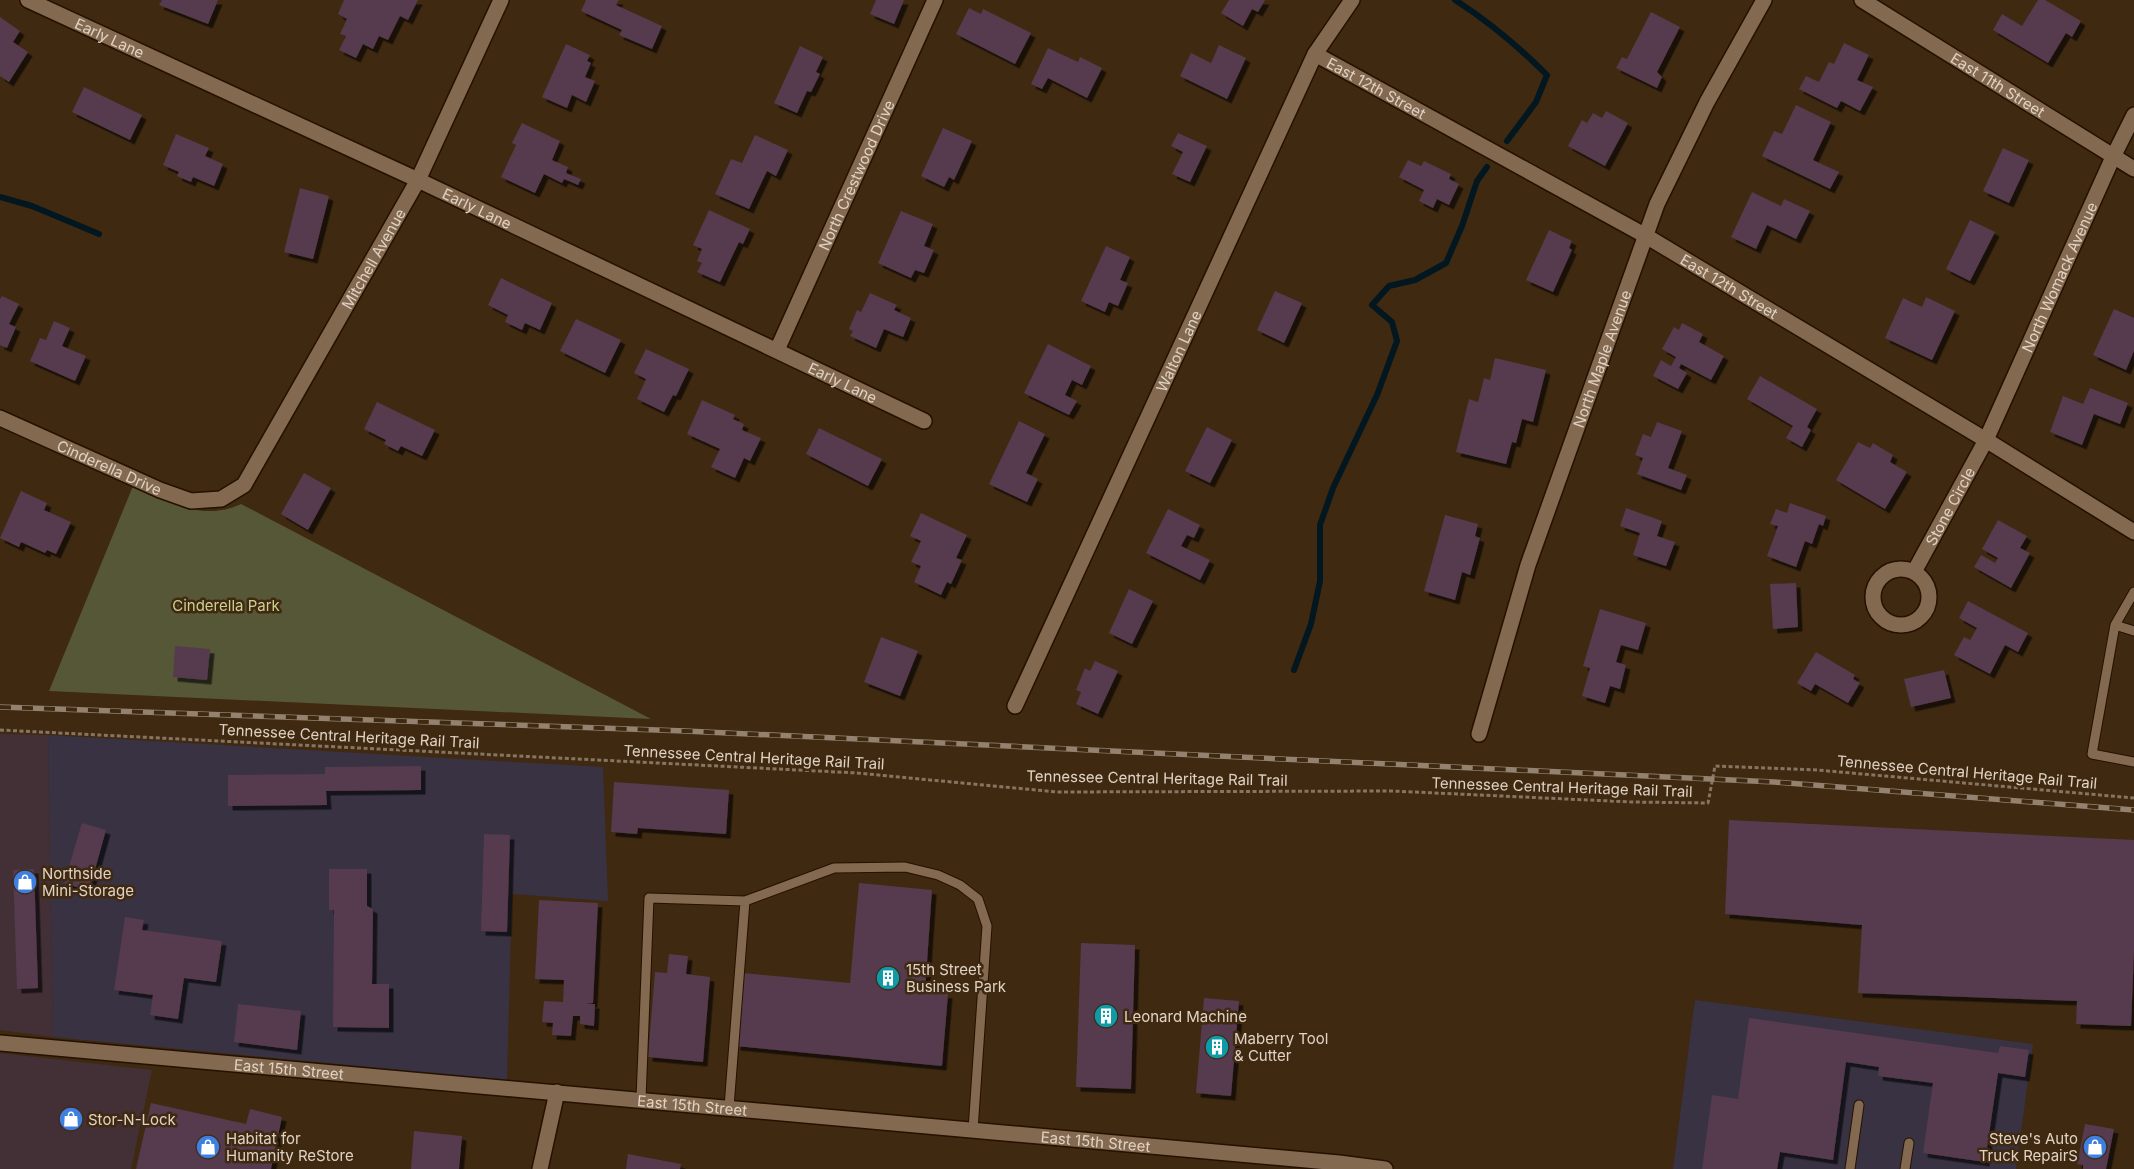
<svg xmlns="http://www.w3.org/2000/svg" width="2134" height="1169" viewBox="0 0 2134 1169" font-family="Inter,sans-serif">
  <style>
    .commercial { fill: #432f36 }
    .industrial { fill: #383243 }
    .green { fill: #555736 }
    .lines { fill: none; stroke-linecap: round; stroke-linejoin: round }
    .stream { stroke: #02171f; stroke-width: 6 }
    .building { fill: #553a4d; filter: url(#shadow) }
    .lane-casing { stroke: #251100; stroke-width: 11 }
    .street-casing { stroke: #251100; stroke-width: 18 }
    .path { stroke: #877461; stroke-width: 3; stroke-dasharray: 4 2.5; stroke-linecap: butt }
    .lane { stroke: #826950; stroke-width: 9 }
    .street { stroke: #826950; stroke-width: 15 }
    .rail-casing { stroke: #93826f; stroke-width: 5.5 }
    .rail { stroke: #3f2911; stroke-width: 4; stroke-dasharray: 11; stroke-linecap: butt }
    .labels { text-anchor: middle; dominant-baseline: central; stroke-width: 5; stroke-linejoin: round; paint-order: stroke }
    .street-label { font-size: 15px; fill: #e0d2c4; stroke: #3f2911 }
    .park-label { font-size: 15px; fill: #cbd190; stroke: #3f2911 }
    .poi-label { font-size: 15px; fill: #e0d2c4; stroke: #3f2911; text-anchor: start }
  </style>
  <defs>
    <filter id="shadow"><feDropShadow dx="4.5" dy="4.5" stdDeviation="0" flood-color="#0009"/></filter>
  </defs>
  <rect width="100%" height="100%" fill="#3f2911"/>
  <!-- commercial -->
  <path class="commercial" d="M0 734 48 735 53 1037 0 1030Z
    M0 1053 152 1070 131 1169H0Z"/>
  <!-- industrial -->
  <path class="industrial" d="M48 735 603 767 608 901 512 894 507 1080 53 1037Z
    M1695 1000 2033 1044 2016 1169H1673Z"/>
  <!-- green -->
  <path class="green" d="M133 486C168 502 203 522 241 504L651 719 49 691Z"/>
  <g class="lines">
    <!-- stream -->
    <path class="stream" d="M1455 0C1488 21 1519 47 1547 75L1536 102 1507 141
      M0 197 32 206 99 234
      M1294 670 1311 624 1320 581V525L1333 488 1377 395 1397 341 1392 322 1372 305 1389 286 1415 280 1446 263 1462 226 1477 181 1487 167"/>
  </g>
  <!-- building -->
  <path class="building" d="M162 0H218L208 24 159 5Z
    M344 0H418L408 20 400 16 388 40 379 36 373 49 363 44 356 58 339 50 346 36 340 34 347 19 338 14Z
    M586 0H619L616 5 662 26 652 49 619 35 622 30 581 11Z
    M876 0H904L894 24 870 14Z
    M1229 0H1265L1258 12 1252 9 1243 26 1221 13Z
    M2038 0H2045L2081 21 2072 37 2066 33 2048 63 1993 30 2002 14 2022 26Z
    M969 8 981 14 983 9 1031 33 1015 64 956 34Z
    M1651 12 1680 27 1657 72 1662 77 1657 88 1616 68 1622 57 1627 59Z
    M0 17 20 31 13 42 28 52 9 82 0 76Z
    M1844 43 1869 55 1857 80 1873 87 1860 111 1841 101 1837 108 1799 89 1806 76 1819 82 1829 62 1834 64Z
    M566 44 590 55 587 61 591 63 585 77 595 81 586 102 572 95 567 108 542 97Z
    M1219 45 1246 58 1227 99 1180 76 1191 53 1211 63Z
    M800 46 823 57 816 72 820 74 811 92 807 91 797 113 774 103Z
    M1048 48 1078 62 1080 57 1102 68 1087 98 1048 78 1042 89 1031 84Z
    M84 87 142 115 130 140 72 112Z
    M1796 105 1831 122 1813 160 1839 172 1830 189 1762 156 1774 131 1782 134Z
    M1606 111 1628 123 1605 166 1568 146 1582 120 1587 123 1593 113 1602 118Z
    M522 123 560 141 552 160 568 167 566 173 581 179 578 185 564 179 562 183 544 174 535 193 501 177 516 145 512 143Z
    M943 128 972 141 954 180 949 177 944 187 921 176Z
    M1178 133 1207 146 1190 182 1172 174 1183 152 1171 146Z
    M176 134 209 148 205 156 223 164 214 186 193 177 191 182 177 176 179 172 163 165Z
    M755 135 788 150 776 176 767 171 749 209 715 194 731 159 742 163Z
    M2003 148 2029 160 2009 203 1983 191Z
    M1408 160 1421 166 1424 161 1451 174 1449 179 1459 184 1449 205 1437 199 1433 208 1419 201 1424 190 1399 177Z
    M300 188 329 196 313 259 284 252Z
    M1752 192 1781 206 1784 199 1810 211 1796 239 1767 225 1756 249 1731 237Z
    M709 210 750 229 743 244 739 242 720 282 697 272 702 263 697 261 702 249 693 245Z
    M901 211 933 224 924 246 934 250 924 273 915 270 911 278 878 263Z
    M1970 220 1995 232 1970 281 1946 269Z
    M1549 230 1572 241 1569 248 1572 250 1553 292 1526 280Z
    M1106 246 1130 257 1120 280 1128 283 1118 306 1109 302 1105 312 1081 301Z
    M501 278 552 303 540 330 525 323 522 330 505 322 508 315 488 305Z
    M1275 291 1302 303 1284 343 1257 330Z
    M870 293 897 305 894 310 911 318 903 337 884 329 876 348 850 336 853 331 849 329 857 310 861 312Z
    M2 296 19 304 9 324 16 327 7 348 0 345V299Z
    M1926 297 1955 311 1932 360 1885 338 1903 298 1922 307Z
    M2114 309 2134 318V351L2126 370 2093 355Z
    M576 319 621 340 605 373 560 351Z
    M54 321 70 328 62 346 86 356 75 381 30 361 40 338 46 340Z
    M1682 323 1703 334 1699 342 1724 356 1711 380 1681 364 1679 368 1687 373 1678 389 1653 376 1661 360 1671 366 1676 357 1662 349 1674 327 1679 330Z
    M1048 344 1091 366 1082 385 1072 380 1065 395 1077 401 1069 415 1024 393Z
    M646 349 689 369 676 396 673 395 664 412 637 399 646 379 634 373Z
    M1495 358 1546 370 1533 422 1522 419 1516 443 1512 442 1506 464 1456 452 1469 399 1478 402 1484 378 1490 380Z
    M1760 376 1817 409 1807 427 1811 430 1802 447 1786 438 1793 426 1747 399Z
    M2090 388 2128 403 2120 424 2094 414 2082 445 2050 432 2063 396 2083 404Z
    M702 400 735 415 733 419 744 424 742 430 761 438 750 461 744 458 735 478 711 467 720 449 687 434Z
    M377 402 435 430 422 456 401 446 398 451 384 444 386 440 364 429Z
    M1019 421 1045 434 1026 473 1038 479 1027 502 989 484Z
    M1657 422 1682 431 1668 468 1687 475 1681 490 1637 474 1643 458 1635 455 1643 434 1651 437Z
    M1207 427 1232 440 1210 483 1185 471Z
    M819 428 882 459 868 486 806 454Z
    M1858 442 1870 448 1873 443 1893 455 1890 462 1907 472 1885 509 1836 480Z
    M304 473 331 488 308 530 281 514Z
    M21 491 47 503 44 510 71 522 56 554 47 550 45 553 21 542 19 547 0 538Z
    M1790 503 1826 516 1823 526 1819 524 1812 544 1805 541 1796 567 1767 556 1778 526 1770 524 1776 509 1787 513Z
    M1626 508 1662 521 1657 536 1675 542 1666 566 1633 555 1640 533 1620 526Z
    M1168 509 1200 525 1194 538 1187 535 1181 546 1210 560 1200 580 1146 553Z
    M921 513 967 535 956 558 962 560 951 584 947 582 941 595 914 582 921 566 911 562 921 541 910 536Z
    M1445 515 1478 524 1475 536 1480 538 1470 575 1462 572 1455 600 1424 591Z
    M1998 520 2027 536 2020 548 2030 553 2011 588 1974 567 1981 555 1995 563 1998 558 1982 549Z
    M1796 583 1798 627 1773 629 1770 584Z
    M1129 589 1153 601 1132 644 1109 633Z
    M1968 601 2028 633 2018 652 2005 645 1990 674 1954 655 1964 637 1970 640 1977 628 1959 618Z
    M1600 609 1646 623 1638 650 1621 645 1616 662 1626 665 1620 689 1610 686 1605 703 1582 696 1590 668 1583 666Z
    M881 637 918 651 900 696 864 682Z
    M175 646 210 649 207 680 173 677Z
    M1816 652 1855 675 1853 679 1860 683 1848 703 1815 684 1811 691 1797 683Z
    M1095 661 1118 671 1098 714 1076 704 1081 692 1076 690 1085 668 1090 671Z
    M1944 670 1951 698 1911 707 1904 679Z
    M421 766V790L326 791 327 805 228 806V775L325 774V767Z
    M614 782 729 790 726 834 638 828 637 834 611 832Z
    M1729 820 2134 840V951L2131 1026 2076 1024 2077 1001 1858 993 1862 925 1725 914Z
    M82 823 106 830 89 891 64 883Z
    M484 834 510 835 507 932 481 931Z
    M34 869 38 988 17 989 13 870Z
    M329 869H367V906L373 909 372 984H389V1028L333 1027 334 910H329Z
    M859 883 932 890 925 991 948 994 942 1066 736 1046 743 973 850 983Z
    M539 900 598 903 593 1003 586 1004H595L594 1026 580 1024V1016H573L571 1036 552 1035 553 1023 542 1022 544 1001 563 1002 564 980 535 979Z
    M125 917 144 920 142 930 222 941 216 982 184 978 178 1019 150 1015 153 995 114 990Z
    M1081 943 1135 945 1131 1089 1076 1087Z
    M669 954 688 956 686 974 710 977 703 1062 648 1057 655 972 667 973Z
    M1204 998 1239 1001 1231 1096 1196 1093Z
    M238 1004 301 1011 297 1050 234 1042Z
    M1749 1018 1998 1053 2000 1046 2029 1050 2025 1077 1998 1073 1985 1162 1923 1153 1933 1083 1878 1076 1879 1067 1846 1062 1833 1160 1780 1152 1777 1169H1702L1712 1095 1738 1099Z
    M151 1103 246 1124 250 1109 282 1117 271 1169H136Z
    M2085 1124 2114 1129 2106 1169H2083V1165L2077 1164Z
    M414 1131 462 1136 459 1169H411Z
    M628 1154 681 1164 680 1169H626Z"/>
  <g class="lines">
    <!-- lane casing -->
    <g class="lane-casing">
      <path id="lane" d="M2134 592 2115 625 2134 631
        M2115 625 2092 754 2134 762
        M745 901 834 868 905 867 938 875 960 885 978 899 987 926 973 1130
        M641 1099 649 898 745 901 729 1107
        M1850 1169 1859 1105
        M1905 1169 1909 1143"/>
    </g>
    <!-- street casing -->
    <g class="street-casing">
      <g id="street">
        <path id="s1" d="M28 0 418 180 924 421"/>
        <path id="s2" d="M1862 0 2134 169"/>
        <path id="s3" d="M1315 54 1646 236 1986 440 2134 532"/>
        <path id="s4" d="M777 350 935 0"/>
        <path id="s5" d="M0 418 160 490 191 501 221 499 244 485 418 180 501 0"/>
        <circle cx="1901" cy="597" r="28"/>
        <path id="s6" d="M1914 572 1986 440 2113 157 2134 115"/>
        <path id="s7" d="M1015 706 1315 54 1352 0"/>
        <path id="s8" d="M1479 734 1528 565 1657 204 1707 102 1764 0"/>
        <path id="s9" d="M0 1043 1339 1163 1385 1169"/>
        <path d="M540 1169 557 1092"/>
      </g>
    </g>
    <!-- path -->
    <path class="path" d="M0 730 857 773 1057 792 1392 791 1632 802 1708 803 1715 766 1817 770 2134 798"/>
    <!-- lane -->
    <use href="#lane" class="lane"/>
    <!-- street -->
    <use href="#street" class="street"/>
    <!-- rail casing -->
    <g class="rail-casing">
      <path id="rail" d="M0 707 685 731 1774 782 2134 810"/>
    </g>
    <!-- rail -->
    <use href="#rail" class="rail"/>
  </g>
  <!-- icons -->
  <defs>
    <g id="shop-disc" transform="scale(1.25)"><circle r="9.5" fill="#3f7fe0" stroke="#3f2911"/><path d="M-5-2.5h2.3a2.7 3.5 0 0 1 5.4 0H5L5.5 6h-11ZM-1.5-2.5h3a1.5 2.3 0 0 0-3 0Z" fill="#fff"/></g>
    <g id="building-disc" transform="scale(1.25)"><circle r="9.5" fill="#0f9aa8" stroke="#3f2911"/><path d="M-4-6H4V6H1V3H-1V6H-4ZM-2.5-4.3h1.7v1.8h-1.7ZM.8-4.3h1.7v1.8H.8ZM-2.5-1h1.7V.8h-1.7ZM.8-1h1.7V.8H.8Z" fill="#fff"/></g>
  </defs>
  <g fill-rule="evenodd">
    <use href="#shop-disc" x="25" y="882"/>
    <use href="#building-disc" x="888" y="978"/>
    <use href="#building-disc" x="1106" y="1016"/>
    <use href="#building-disc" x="1217" y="1047"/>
    <use href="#shop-disc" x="71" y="1119"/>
    <use href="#shop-disc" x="208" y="1147"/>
    <use href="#shop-disc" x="2095" y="1147"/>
  </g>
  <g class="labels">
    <!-- street labels -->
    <g class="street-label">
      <text stroke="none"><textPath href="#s1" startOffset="90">Early Lane</textPath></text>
      <text stroke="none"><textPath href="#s2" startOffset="160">East 11th Street</textPath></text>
      <text stroke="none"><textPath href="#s3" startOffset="70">East 12th Street</textPath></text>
      <text stroke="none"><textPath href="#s4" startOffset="192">North Crestwood Drive</textPath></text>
      <text stroke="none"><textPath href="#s1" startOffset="495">Early Lane</textPath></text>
      <text stroke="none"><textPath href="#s5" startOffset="526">Mitchell Avenue</textPath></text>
      <text stroke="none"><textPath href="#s6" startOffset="329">North Womack Avenue</textPath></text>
      <text stroke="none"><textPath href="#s3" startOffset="475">East 12th Street</textPath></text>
      <text stroke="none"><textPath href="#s7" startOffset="391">Walton Lane</textPath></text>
      <text stroke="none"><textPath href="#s8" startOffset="395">North Maple Avenue</textPath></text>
      <text stroke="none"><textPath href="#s1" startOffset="900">Early Lane</textPath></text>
      <text stroke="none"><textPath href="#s5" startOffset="120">Cinderella Drive</textPath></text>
      <text stroke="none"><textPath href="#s6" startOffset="75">Stone Circle</textPath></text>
      <text transform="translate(349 736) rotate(3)">Tennessee Central Heritage Rail Trail</text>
      <text transform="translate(754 757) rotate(3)">Tennessee Central Heritage Rail Trail</text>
      <text transform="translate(1967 772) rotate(5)">Tennessee Central Heritage Rail Trail</text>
      <text transform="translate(1157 778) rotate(1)">Tennessee Central Heritage Rail Trail</text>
      <text transform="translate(1562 787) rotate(2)">Tennessee Central Heritage Rail Trail</text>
      <text stroke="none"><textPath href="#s9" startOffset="290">East 15th Street</textPath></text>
      <text stroke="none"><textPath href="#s9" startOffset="695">East 15th Street</textPath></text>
      <text stroke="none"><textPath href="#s9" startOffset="1100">East 15th Street</textPath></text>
    </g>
    <!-- park labels -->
    <g class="park-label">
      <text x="226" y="605">Cinderella Park</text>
    </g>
    <!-- poi labels -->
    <g class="poi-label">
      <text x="42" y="873">Northside<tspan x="42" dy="17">Mini-Storage</tspan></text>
      <text x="906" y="969">15th Street<tspan x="906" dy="17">Business Park</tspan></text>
      <text x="1124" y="1016">Leonard Machine</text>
      <text x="1234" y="1038">Maberry Tool<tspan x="1234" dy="17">&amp; Cutter</tspan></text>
      <text x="88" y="1119">Stor-N-Lock</text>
      <text x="226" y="1138">Habitat for<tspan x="226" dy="17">Humanity ReStore</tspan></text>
      <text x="2078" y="1138" text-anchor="end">Steve's Auto<tspan x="2078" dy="17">Truck RepairS</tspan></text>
    </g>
  </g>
</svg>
